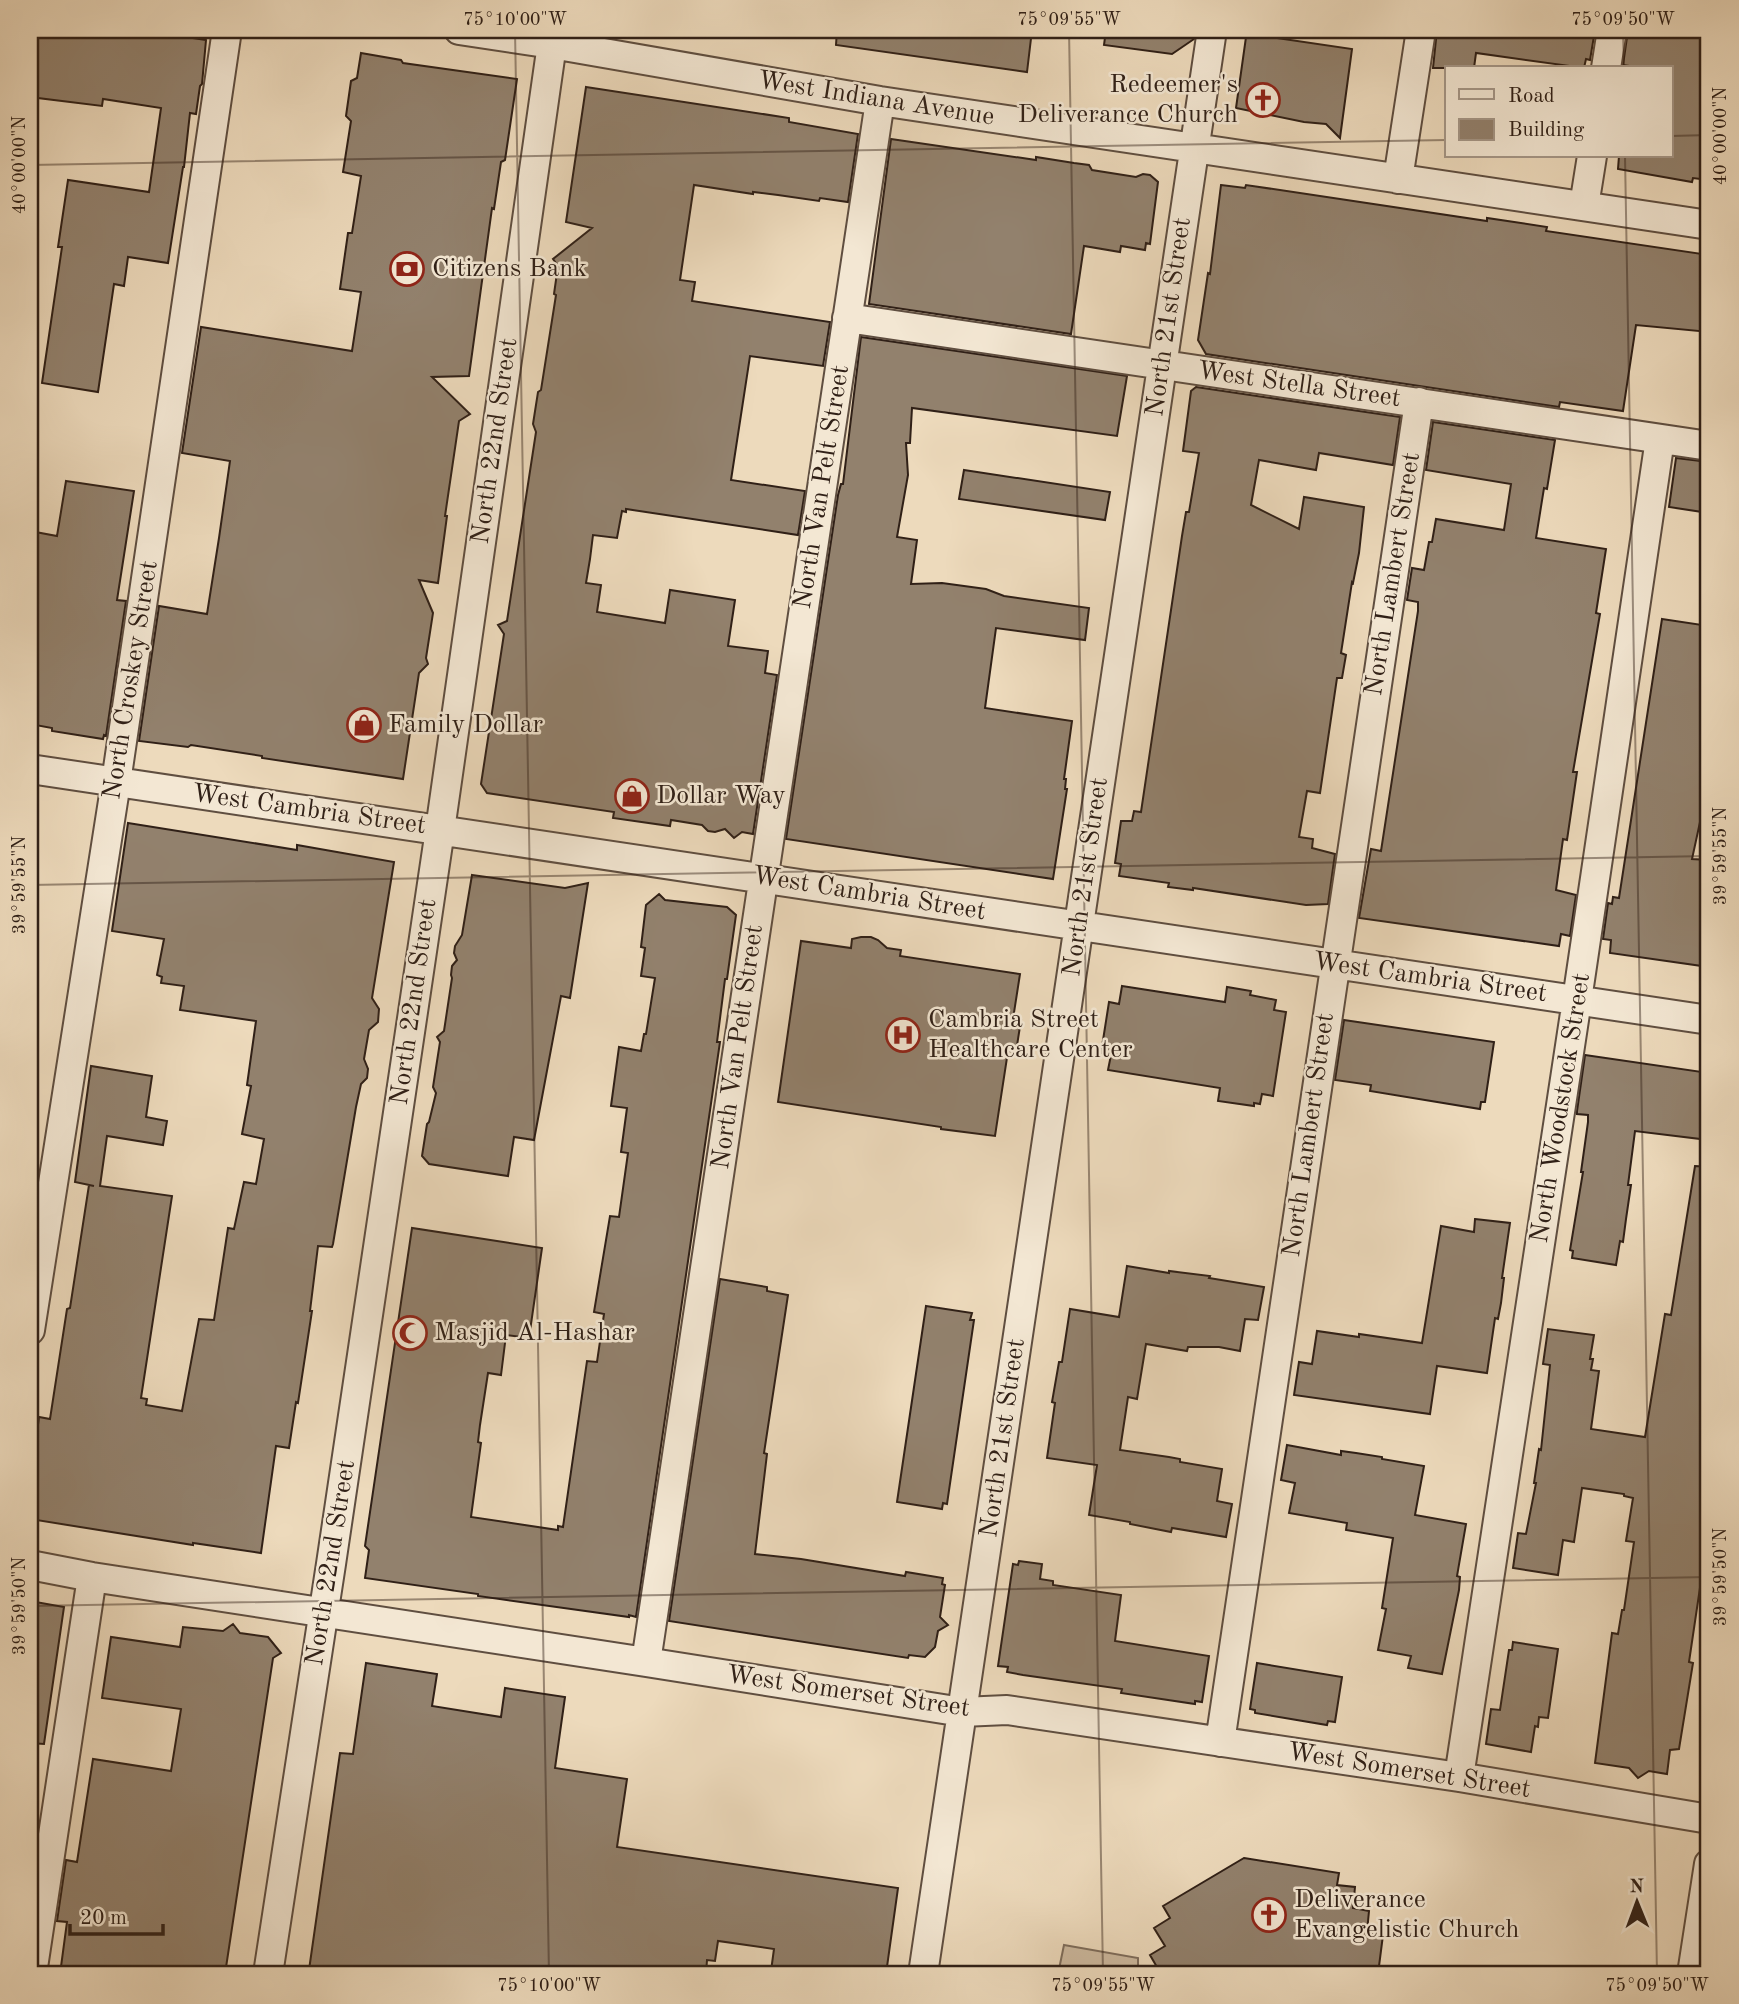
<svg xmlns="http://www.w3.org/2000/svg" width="1739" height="2004" viewBox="0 0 1739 2004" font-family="'Old Standard TT',serif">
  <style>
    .green { fill: #cdbaa0; stroke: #7e6d5c; stroke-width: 2 }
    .building { fill: #92816d; stroke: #302017; stroke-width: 2 }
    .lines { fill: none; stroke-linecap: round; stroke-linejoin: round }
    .minor-casing { stroke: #5f4e40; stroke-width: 32 }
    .minor { stroke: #f3e7d3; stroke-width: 28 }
    .ticks { fill: none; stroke: #302017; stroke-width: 2; stroke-opacity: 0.45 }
    .labels { text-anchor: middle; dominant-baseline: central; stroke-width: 5; stroke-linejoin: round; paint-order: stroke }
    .poi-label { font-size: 26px; fill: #302017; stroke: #f3e7d3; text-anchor: start }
    .street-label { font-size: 26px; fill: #302017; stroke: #f3e7d3 }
    .neatline { fill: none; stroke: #302017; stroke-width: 2.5 }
    .ticks-label { font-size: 18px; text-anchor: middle; fill: #302017 }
  </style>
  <rect width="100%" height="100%" fill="#eddabc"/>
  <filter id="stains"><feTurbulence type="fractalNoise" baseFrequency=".00286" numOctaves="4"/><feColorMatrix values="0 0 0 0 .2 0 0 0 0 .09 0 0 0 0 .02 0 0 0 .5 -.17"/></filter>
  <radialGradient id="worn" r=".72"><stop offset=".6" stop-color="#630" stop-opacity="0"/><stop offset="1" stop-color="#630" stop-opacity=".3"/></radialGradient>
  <!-- green -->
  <path class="green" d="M1064 1945 1138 1958V1968L1131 1974H1058Z"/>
  <!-- building -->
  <path class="building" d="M30 30H139L206 40 202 84 200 86 196 114 190 113 184 167H183L168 263 128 257 124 286 114 284 98 392 42 383 62 247H58L68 180 149 192 161 108 103 99 102 106 30 97Z
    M837 30H1032L1027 72 836 45Z
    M1106 30H1195L1194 39 1172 54 1104 45Z
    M1247 30H1271L1270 37 1352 49 1340 138 1326 124 1304 122 1236 108Z
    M1437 30H1595L1590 60 1586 59 1584 68 1476 53 1474 68H1433Z
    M1628 30H1709V180L1693 178 1692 182 1618 169 1619 156H1671V68H1642L1623 65Z
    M361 53 401 60 403 63 517 79 505 160 501 162 494 209 492 208 469 376 432 377 470 414 459 421 445 516H447L438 583 419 580 433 613 426 658 428 664 419 673 403 779 262 758V756L191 745 188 747 139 741 159 606 207 614 219 538 230 461 182 453 201 327 352 351 361 292 340 289 348 233H352L361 176 343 172 351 121 346 116 351 81 357 78Z
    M586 87 789 118V122L858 134 848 202 820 198 819 201 778 195 753 192V194L694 185 680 280 695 282 692 301 830 322 823 366 750 356 731 480 805 491 798 535 626 509V512L622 511 617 538 593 535 590 559 586 583 601 585 597 612 665 623 670 590 735 600 728 646 768 651 765 673 777 675 753 834 742 832 734 838 725 829 715 832 708 831 702 825 671 820 670 826 613 818 614 812 487 793 481 784 504 634 498 625 507 621 536 432 533 424 538 392 541 390 556 295 554 294 558 266 553 259 592 228 566 222Z
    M891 139 1036 160V157L1074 163 1089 165 1092 170 1136 177 1143 174 1150 175 1158 182 1150 244 1146 243 1145 250 1121 246 1120 252 1084 246 1071 334 869 304Z
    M1221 185 1245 188 1246 185 1487 221V218L1547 227 1546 231 1709 255V332L1636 325 1623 411 1560 402 1559 407 1206 354 1198 340 1208 273 1210 274Z
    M861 337 1127 376 1117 436 912 408 910 443H906L908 475 897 537 917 540 911 584 942 583 986 589 1004 596 1089 608 1085 640 996 628 985 708 1072 721 1064 779H1066L1065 789H1067L1053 879 786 839 838 495 841 484H843Z
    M1196 387 1400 417 1393 465 1319 453 1316 470 1259 460 1251 505 1299 529 1304 497 1364 507 1359 553 1353 583 1352 582 1341 653 1346 655 1342 678H1337L1320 793 1307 791 1299 837 1313 839 1312 848 1335 854 1328 904 1306 905 1193 888V890L1168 887 1169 883 1119 876 1121 864 1115 863 1121 821H1132L1134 811 1141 812 1182 536 1186 512H1189L1199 453 1183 451 1191 391Z
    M1433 422 1555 440 1547 489 1544 488 1536 538 1606 549 1596 613 1600 614 1573 772H1577L1567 840 1563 839 1556 890 1576 895 1570 936 1561 934 1559 946 1359 918 1371 849 1381 851 1418 611V602L1407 600 1412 568 1424 570 1429 542H1432L1436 519 1504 530 1511 484 1426 470Z
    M1676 458 1709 462V513L1669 507Z
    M964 470 1110 492 1105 520 959 499Z
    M66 481 134 491 117 600 126 601 106 736 104 735 103 739 52 731V728L30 724V531L57 536Z
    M1662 619 1709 626V800L1705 799 1692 859 1709 860V967L1610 953 1611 940 1603 939 1608 903 1612 904 1613 897 1619 898Z
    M128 823 297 850V845L394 862 372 998 379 1009 378 1022 369 1030 364 1059 368 1069 367 1078 361 1084 356 1107 333 1244 332 1247 318 1246 310 1311H312L298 1403 296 1402 289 1448 276 1446 261 1553 193 1543V1545L30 1519V1466L33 1463 39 1417 50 1419 67 1309 70 1308 89 1185 94 1186 75 1182 91 1066 152 1076 146 1117 167 1121 163 1145 107 1136 100 1186 172 1196 141 1398 147 1399 146 1405 182 1411 199 1319 214 1320 228 1228 234 1229 244 1182 256 1184 264 1139 242 1134 251 1086 247 1085 256 1021 180 1010 184 986 161 983 162 977 157 975 164 939 112 931Z
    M472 875 565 888 588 883 570 998 561 996 534 1140 514 1137 508 1176 429 1164 422 1156 427 1124 429 1122 436 1093 433 1087 440 1042 437 1037 444 1031 452 978 451 975 452 966 457 960 454 953 455 946 462 935Z
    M659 894 665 900 727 907 736 915 727 979H725L717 1042H720L636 1617 629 1615V1617L571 1609 478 1596V1594L365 1578 369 1550 365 1546 412 1228 542 1248 529 1338 506 1335 501 1375 488 1373 480 1425 478 1442 481 1443 471 1517 558 1530V1526L563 1527 587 1361 597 1362 604 1314 594 1312 610 1216 619 1217 628 1153 621 1152 627 1108 611 1106 619 1047 641 1051 644 1034H646L655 978 641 976 645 948 641 947 646 905Z
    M861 937H871L878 940 887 948 901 950 900 956 1020 974 1013 1019 1021 1020 1016 1052 1008 1051 995 1136 941 1129V1127L778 1102 801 941 851 948 852 939Z
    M1122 986 1225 1002 1227 987 1251 991 1250 995 1276 1000 1274 1010 1286 1012 1273 1096 1262 1094 1260 1104 1254 1103V1106L1218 1101 1220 1088 1108 1070 1111 1055 1101 1053 1109 1002 1119 1004Z
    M1344 1020 1494 1042 1485 1102H1481L1480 1109 1370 1091 1371 1085 1335 1080Z
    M1585 1055 1709 1073V1140L1635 1131 1628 1185H1631L1626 1219 1623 1242 1620 1241 1616 1265 1572 1258 1573 1251 1570 1250 1583 1172H1581L1588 1122V1115L1577 1114V1111Z
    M1695 1166 1709 1167V1527L1689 1662 1693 1663 1679 1749 1670 1750 1667 1774 1649 1771 1638 1778 1629 1768 1595 1763 1612 1633 1618 1634 1622 1610H1624L1634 1542 1626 1541 1633 1498 1624 1496V1494L1582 1488 1574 1542 1563 1540 1558 1575 1513 1568 1518 1533 1526 1534 1536 1483H1534L1539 1449 1541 1450 1550 1365 1543 1364 1548 1329 1594 1335 1590 1359H1593L1591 1370 1599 1371 1591 1429 1645 1437 1665 1314 1671 1315Z
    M1475 1219 1510 1223 1502 1278H1504L1501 1303 1498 1319 1495 1318 1487 1373 1437 1366 1430 1414 1294 1395 1299 1362 1312 1364 1317 1331 1359 1337V1334L1422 1343 1441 1226 1474 1232Z
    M1127 1266 1169 1273V1271L1210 1276 1209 1278 1264 1287 1258 1320 1245 1319 1240 1351 1219 1347H1188L1187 1351 1146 1344 1137 1399 1128 1397 1120 1450 1169 1457 1180 1459V1462L1222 1469 1217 1501 1232 1504 1226 1537 1172 1528 1171 1532 1130 1524V1522L1089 1515 1097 1465 1047 1458 1055 1403 1052 1402 1059 1362H1062L1070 1309 1119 1317Z
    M720 1279 767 1287V1291L788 1295 764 1453 767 1454 755 1554 801 1559 905 1576 906 1572 943 1578 942 1584 945 1585 940 1617 948 1625 938 1631 935 1647 925 1657 909 1655 908 1658 669 1621Z
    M926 1306 972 1313 970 1320H974L947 1504 943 1503 942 1509 897 1502Z
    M1287 1445 1341 1455V1451L1356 1453 1382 1457V1459L1424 1466 1415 1515 1466 1524 1457 1576 1460 1577 1459 1590 1442 1674 1408 1668 1411 1656 1378 1650 1386 1609 1382 1608 1393 1538 1346 1530 1347 1523 1289 1513 1295 1483 1281 1480Z
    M1019 1561 1042 1564 1040 1579 1053 1581V1585L1121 1595 1115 1641 1209 1656 1202 1702 1195 1701V1704L1121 1693 1122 1689 1023 1675 1007 1672 1008 1667 998 1666 1013 1564 1018 1565Z
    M30 1601 64 1607 44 1744 30 1743Z
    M233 1624 240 1633 268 1637 281 1653 273 1658 225 1974H60L67 1922 57 1921 66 1860 77 1862 93 1759 171 1771 181 1709 102 1698 111 1637 180 1647 183 1627 223 1631Z
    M1513 1642 1558 1649 1548 1718 1539 1717 1538 1727 1535 1726 1531 1752 1486 1744 1491 1709 1500 1710 1509 1650H1512Z
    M366 1663 437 1674 432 1706 501 1717 505 1688 565 1697 555 1768 627 1779 617 1847 898 1888 886 1974H795L771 1971 774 1949 718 1941 715 1961 707 1960 706 1974H335L309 1970 340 1753 353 1754Z
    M1257 1663 1342 1677 1335 1722 1328 1721 1327 1725 1255 1713V1710L1250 1709Z
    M1244 1858 1339 1873 1337 1885 1355 1887 1353 1908 1369 1911 1367 1932 1383 1935 1378 1974H1161L1150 1955 1165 1946 1154 1928 1170 1918 1163 1906Z"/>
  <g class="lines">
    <!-- minor casing -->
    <g class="minor-casing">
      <path id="minor" d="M459 30 552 44 880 101 1709 225
        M1606 68 1612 30
        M1398 179 1421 30
        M1584 206 1592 156
        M847 318 1709 446
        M30 769 1709 1020
        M30 1330 116 782 227 30
        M30 1565 92 1577 646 1662 962 1712 1007 1710 1459 1777 1709 1819
        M646 1662 880 101
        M1220 1742 1419 402
        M1459 1777 1577 1000 1660 439
        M32 1974 92 1577
        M268 1974 331 1564 440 830 554 30
        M923 1974 1212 30
        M1692 1974 1709 1864"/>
    </g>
    <!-- minor -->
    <use href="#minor" class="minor"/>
  </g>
  <!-- ticks -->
  <path class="ticks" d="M515 30 549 1974M1069 30 1103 1974M1623 30 1624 68M1671 136 1709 135M1625 156 1657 1974M30 165 1447 140M30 885 1709 856M30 1606 1709 1577"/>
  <!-- icons -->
  <defs>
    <g id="church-ring" transform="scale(1.75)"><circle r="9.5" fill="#f3e7d3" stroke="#8f2418" stroke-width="1.5"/><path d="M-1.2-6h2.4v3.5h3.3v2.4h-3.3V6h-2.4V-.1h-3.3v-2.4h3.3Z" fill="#8f2418"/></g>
    <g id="bank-ring" transform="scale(1.75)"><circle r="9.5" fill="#f3e7d3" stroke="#8f2418" stroke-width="1.5"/><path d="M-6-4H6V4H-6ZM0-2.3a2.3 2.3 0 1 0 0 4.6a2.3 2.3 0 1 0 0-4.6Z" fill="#8f2418"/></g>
    <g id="shop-ring" transform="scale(1.75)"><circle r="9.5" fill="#f3e7d3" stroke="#8f2418" stroke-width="1.5"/><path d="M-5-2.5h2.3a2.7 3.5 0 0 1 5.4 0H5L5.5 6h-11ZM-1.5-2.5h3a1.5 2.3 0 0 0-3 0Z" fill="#8f2418"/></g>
    <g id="hospital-ring" transform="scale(1.75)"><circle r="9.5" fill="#f3e7d3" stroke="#8f2418" stroke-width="1.5"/><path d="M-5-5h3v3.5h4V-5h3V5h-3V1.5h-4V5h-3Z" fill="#8f2418"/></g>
    <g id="mosque-ring" transform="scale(1.75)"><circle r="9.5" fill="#f3e7d3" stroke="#8f2418" stroke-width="1.5"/><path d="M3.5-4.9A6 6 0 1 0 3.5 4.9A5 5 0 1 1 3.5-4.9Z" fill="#8f2418"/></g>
  </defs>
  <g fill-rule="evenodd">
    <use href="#church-ring" x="1263" y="100"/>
    <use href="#bank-ring" x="407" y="269"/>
    <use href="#shop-ring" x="364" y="725"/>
    <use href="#shop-ring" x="632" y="796"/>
    <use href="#hospital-ring" x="903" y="1035"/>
    <use href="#mosque-ring" x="410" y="1333"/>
    <use href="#church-ring" x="1269" y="1915"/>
  </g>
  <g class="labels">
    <!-- poi labels -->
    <g class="poi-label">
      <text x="1238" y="85" text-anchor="end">Redeemer's<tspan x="1238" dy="30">Deliverance Church</tspan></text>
      <text x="432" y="269">Citizens Bank</text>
      <text x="388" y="725">Family Dollar</text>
      <text x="656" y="796">Dollar Way</text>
      <text x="928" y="1020">Cambria Street<tspan x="928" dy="30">Healthcare Center</tspan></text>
      <text x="434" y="1333">Masjid Al-Hashar</text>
      <text x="1294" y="1900">Deliverance<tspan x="1294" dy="30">Evangelistic Church</tspan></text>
    </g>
    <!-- street labels -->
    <g class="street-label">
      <text transform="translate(876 99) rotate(9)">West Indiana Avenue</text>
      <text transform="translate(1169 317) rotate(-82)">North 21st Street</text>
      <text transform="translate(1299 385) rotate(8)">West Stella Street</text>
      <text transform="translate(495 441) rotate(-82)">North 22nd Street</text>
      <text transform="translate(822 487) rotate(-81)">North Van Pelt Street</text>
      <text transform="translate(1393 574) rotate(-81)">North Lambert Street</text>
      <text transform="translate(131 680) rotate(-81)">North Croskey Street</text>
      <text transform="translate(309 810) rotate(8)">West Cambria Street</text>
      <text transform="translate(1086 877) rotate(-82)">North 21st Street</text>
      <text transform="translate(869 894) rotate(9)">West Cambria Street</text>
      <text transform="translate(1430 978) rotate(8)">West Cambria Street</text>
      <text transform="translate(414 1002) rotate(-82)">North 22nd Street</text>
      <text transform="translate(738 1047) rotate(-82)">North Van Pelt Street</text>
      <text transform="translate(1561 1108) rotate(-81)">North Woodstock Street</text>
      <text transform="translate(1309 1135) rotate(-82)">North Lambert Street</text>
      <text transform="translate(1003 1438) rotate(-82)">North 21st Street</text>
      <text transform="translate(331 1563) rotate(-81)">North 22nd Street</text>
      <text transform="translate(848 1692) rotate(8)">West Somerset Street</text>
      <text transform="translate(1409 1771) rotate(9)">West Somerset Street</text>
    </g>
  </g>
  <!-- margin -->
  <rect width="1739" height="2004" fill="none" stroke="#eddabc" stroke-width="77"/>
  <!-- legend -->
  <rect x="1445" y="66" width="228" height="91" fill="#f3e7d3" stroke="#a59788" stroke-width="2"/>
  <rect x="1459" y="89" width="35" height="10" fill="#f3e7d3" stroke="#a59788" stroke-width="2"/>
  <text x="1508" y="102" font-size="21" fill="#302017">Road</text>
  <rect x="1459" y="119" width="35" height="21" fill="#92816d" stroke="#a59788" stroke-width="2"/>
  <text x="1508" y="136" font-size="21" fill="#302017">Building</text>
  <!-- north arrow -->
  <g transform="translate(1637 1902) rotate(359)" stroke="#f3e7d3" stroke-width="5" paint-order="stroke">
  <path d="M0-5L12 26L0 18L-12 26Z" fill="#302017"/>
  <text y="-10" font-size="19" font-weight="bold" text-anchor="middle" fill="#302017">N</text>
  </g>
  <!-- scale -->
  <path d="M70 1924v10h93v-10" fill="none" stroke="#302017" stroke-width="3.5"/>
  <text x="80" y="1924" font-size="21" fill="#302017" stroke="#f3e7d3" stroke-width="5" paint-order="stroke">20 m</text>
  <rect x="38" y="38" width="1662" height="1928" class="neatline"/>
  <g class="ticks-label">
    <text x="515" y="25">75°10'00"W</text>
    <text x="1069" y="25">75°09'55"W</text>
    <text x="1623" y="25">75°09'50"W</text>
    <text transform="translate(1720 136) rotate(-90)" y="6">40°00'00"N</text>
    <text transform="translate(19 165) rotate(-90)" y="6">40°00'00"N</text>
    <text transform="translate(1720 856) rotate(-90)" y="6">39°59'55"N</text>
    <text transform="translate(19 885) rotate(-90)" y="6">39°59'55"N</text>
    <text transform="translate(1720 1577) rotate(-90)" y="6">39°59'50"N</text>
    <text transform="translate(19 1606) rotate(-90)" y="6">39°59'50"N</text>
    <text x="549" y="1991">75°10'00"W</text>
    <text x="1103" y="1991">75°09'55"W</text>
    <text x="1657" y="1991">75°09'50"W</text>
  </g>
  <rect width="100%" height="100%" filter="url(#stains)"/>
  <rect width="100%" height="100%" fill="url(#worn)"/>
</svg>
